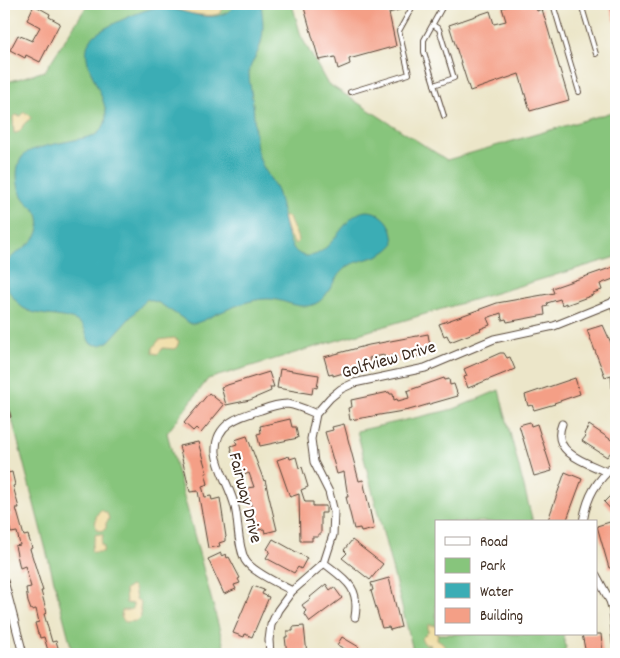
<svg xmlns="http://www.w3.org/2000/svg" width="620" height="658" viewBox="0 0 620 658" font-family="Dekko,sans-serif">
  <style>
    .green { fill: #87c57c; stroke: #61784d }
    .sand { fill: #eeda9e; stroke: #94825e }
    .water { fill: #3badb5; stroke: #3b6c6a }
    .building { fill: #f49f86 }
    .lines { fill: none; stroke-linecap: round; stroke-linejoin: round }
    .service-casing { stroke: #564638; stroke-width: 6 }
    .minor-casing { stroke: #564638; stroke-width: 9 }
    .service { stroke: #fff; stroke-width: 4 }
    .minor { stroke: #fff; stroke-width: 7 }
    .labels { text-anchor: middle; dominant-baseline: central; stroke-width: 4.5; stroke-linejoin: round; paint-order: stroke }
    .street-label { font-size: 18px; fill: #3b2a1e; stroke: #fff }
  </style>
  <rect width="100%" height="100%" fill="#fff"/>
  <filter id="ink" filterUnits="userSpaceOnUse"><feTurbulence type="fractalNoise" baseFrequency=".02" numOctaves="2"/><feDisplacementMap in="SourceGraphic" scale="10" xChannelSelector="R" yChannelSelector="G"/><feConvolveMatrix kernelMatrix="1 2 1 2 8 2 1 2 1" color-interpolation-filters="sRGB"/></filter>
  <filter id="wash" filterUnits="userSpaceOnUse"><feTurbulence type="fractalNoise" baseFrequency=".0096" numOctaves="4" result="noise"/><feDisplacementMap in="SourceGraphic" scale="20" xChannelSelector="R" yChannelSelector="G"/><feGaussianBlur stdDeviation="1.12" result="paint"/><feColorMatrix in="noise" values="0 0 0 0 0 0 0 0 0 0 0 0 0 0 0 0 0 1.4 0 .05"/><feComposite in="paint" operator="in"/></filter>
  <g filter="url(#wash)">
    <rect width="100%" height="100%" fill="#ece6c9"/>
    <!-- green -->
    <path class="green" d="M88 4H292L301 36 327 83 447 160 616 111V257L208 379 167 433 226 654H73L4 388V83L45 71Z
      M499 390 533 522H436V634H563L566 647 563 654H414L357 431 454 409Z"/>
    <!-- sand -->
    <path class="sand" d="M155 4H190L191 6 206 7 210 4H218L224 6C223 9 222 11 220 13 210 20 167 9 154 6Z
      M24 112 30 115 31 118C29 120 27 121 26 122 20 127 23 133 14 133L13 117 15 115 21 116Z
      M284 216 289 217C291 226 298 234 298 242L295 244 288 234 283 218Z
      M174 338 179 341 177 347 174 349 163 348 158 354 153 353V348L159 340Z
      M101 510 107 513 109 519 106 523V528L104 530 99 531 96 529C95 522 95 514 101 510Z
      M96 534 103 535 101 545 104 546 103 552H92L91 550Z
      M131 586 134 588 136 599 141 602 140 609 141 617 137 621 125 622 121 617 122 611 133 609V604L126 603 125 590Z
      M428 625H434L436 626V634H438L437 639C444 643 448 647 442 654H427L431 645 425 644 421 639 428 632Z"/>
    <!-- water -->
    <path class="water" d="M237 4H261C263 20 265 33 259 49 256 57 250 64 249 73 249 83 252 94 253 104 255 122 254 143 260 160 265 172 274 182 278 194 283 210 284 235 294 249 297 253 302 256 307 256 337 257 347 195 380 215 391 222 393 232 394 244 379 262 360 256 344 269 333 278 329 298 315 304 298 311 283 298 266 299 251 299 233 307 219 313 209 317 201 323 191 324L159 303 147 299 109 341C102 346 98 346 90 343 87 338 86 330 83 326 72 313 40 318 25 309 19 306 14 298 10 293 7 288 6 283 5 278 1 250 35 251 39 228 42 210 31 209 24 199 16 188 14 166 23 156 26 153 29 151 32 150 53 143 75 141 95 135 131 112 64 60 95 35 104 27 142 10 154 8 183 4 212 32 237 4Z"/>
    <g id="blocks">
      <!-- building -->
      <path class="building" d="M303 4H406L403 9 389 13 396 46 349 59 350 64 338 69 335 57 319 60Z
        M515 4H535L537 11 542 9 569 100 530 111 519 74 470 91 449 25 490 11 494 24 506 21 502 8Z
        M609 4H616V23H615Z
        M34 5 50 14 49 17 60 23 40 62 26 55 25 58 10 50 18 35 32 41 40 27 27 20Z
        M616 266V278L600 284 602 290 593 293V295L566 305V303L562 305 560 299 547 303 548 306 544 307 545 315 507 322 506 319 502 320 501 313 487 318 490 325 480 329 481 330 450 342 447 335 444 336 439 324 497 303 554 293 552 288Z
        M603 325 616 354V389H612L611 375 605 377 587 330Z
        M428 334 430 346 426 347 428 354 398 361 396 355 390 356V360L385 361 384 355 369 358 371 364 360 367V368L333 376V374L329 375 324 357 369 345Z
        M500 353H504L507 358 510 357 515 369 468 388 464 377 467 376 464 369Z
        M280 369 319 375 317 388 313 387 312 394 277 388Z
        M269 372 274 387H270L271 391 250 400 226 405 221 387Z
        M444 378 445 380 449 379 450 385 454 384 458 396 409 410 350 420 348 408 352 407 351 400 389 392 390 394H393L394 400 397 399 398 401 409 398 407 391Z
        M575 378 580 394 554 403 555 404 534 410 532 405 528 406 525 395Z
        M209 393 224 405 201 433 196 428 193 431 184 423Z
        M4 397H5L11 417 5 419Z
        M290 419 292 427H296L298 438 260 446 257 434 261 433 260 426Z
        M530 422 531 426 537 424 552 471 534 476 519 425Z
        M344 424 359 481 363 480 374 529 361 532 360 528 354 529 346 497H348L344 472 337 474 325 432 333 430 332 427Z
        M589 425 616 443V449L613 453 611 452 607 457 582 441 586 436 584 434Z
        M247 436 264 481 265 480 277 530 265 533 264 529 257 530 247 488 254 487 249 473 242 476 231 450H232L231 446 237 444 235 440Z
        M198 442 207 473H205L208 484 202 486 205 497 211 496 212 500 220 498 226 537 225 538V541L219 543 220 546 208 548 198 491 190 492 179 446Z
        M289 456 290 459 296 457 299 468 302 467 308 487 301 490 305 502H313V506H326V513H321V534H318V537H312V541H300L299 494 290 497 277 460Z
        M12 472 15 485 13 486 19 508H16L24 536 28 535 32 548 30 549 43 591H41L47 613 44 614 52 642 56 641 60 654H49L44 637 40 638 39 634H38L35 623 39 622 36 609 31 610 28 602 26 588 31 587 25 566 20 568 15 546 20 545 17 532 11 533 7 517 11 516 8 503 4 504V474Z
        M565 472 582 479 566 522H554L548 520Z
        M616 490V515L604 502Z
        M613 521 616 532V567L609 568 597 526Z
        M273 539 307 558 301 569 298 567 294 573 266 558 270 551 267 549Z
        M352 540 383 564 370 580 342 558 347 553 344 550Z
        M221 553V556L226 554 227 558 229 557 240 578 238 579 240 583 234 585 236 589 224 594 208 559Z
        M389 578 401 627 390 630 389 627 382 628 371 591 373 590 371 583Z
        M326 584 330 590 334 587 342 598 310 622 304 613 306 611 302 605 310 599 309 598Z
        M253 586 264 590 262 594 269 597 252 637 245 634 244 637 233 633Z
        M304 626 307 654H287L285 637H287V631H293V627Z
        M582 634H601L603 654H586Z
        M342 637 359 647 355 654 337 645Z"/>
    </g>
  </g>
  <g filter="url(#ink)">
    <use href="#blocks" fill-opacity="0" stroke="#564638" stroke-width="1"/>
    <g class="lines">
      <!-- service casing -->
      <g class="service-casing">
        <path id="service" d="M553 4 579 92
          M581 4 596 54
          M433 25 439 29 454 78 434 85
          M350 92 409 74 399 31 414 4
          M444 116 424 52V40L444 4"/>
      </g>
      <!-- minor casing -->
      <g class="minor-casing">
        <path id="minor" d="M613 301 616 311
          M562 424C550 453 587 463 607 472
          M583 522C587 496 596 481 616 464
          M324 563C346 580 360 587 355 617
          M596 575 610 601 613 611 616 643
          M4 581 23 654
          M292 591C280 584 252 572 245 560 237 544 239 523 235 507 231 489 218 470 216 453 214 424 239 416 261 410 269 407 278 404 287 404 297 405 307 410 316 414
          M270 654 269 640 271 625 278 610 292 591 324 563 333 535 334 512 329 492 314 462 311 439 316 414 330 398 341 389 354 383 425 368 494 339 554 326 616 301"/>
      </g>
      <!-- service -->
      <use href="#service" class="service"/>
      <!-- minor -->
      <use href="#minor" class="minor"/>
    </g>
  </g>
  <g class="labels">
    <!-- street labels -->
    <g class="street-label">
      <text transform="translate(389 361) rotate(-16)">Golfview Drive</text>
      <text transform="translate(244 498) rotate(76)">Fairway Drive</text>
    </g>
  </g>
  <!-- margin -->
  <rect width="620" height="658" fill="none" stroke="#fff" stroke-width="20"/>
  <!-- legend -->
  <rect x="435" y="520" width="162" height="115" fill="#ffffff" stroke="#b1aaa5"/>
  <rect x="445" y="537" width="25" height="8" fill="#ffffff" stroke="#b1aaa5"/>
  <text x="480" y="546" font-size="15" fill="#3b2a1e">Road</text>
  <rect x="445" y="558" width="25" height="15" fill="#87c57c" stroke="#b1aaa5"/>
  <text x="480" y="570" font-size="15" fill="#3b2a1e">Park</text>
  <rect x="445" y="583" width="25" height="15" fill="#3badb5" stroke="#b1aaa5"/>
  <text x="480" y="596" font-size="15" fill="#3b2a1e">Water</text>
  <rect x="445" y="608" width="25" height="15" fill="#f49f86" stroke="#b1aaa5"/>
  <text x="480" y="620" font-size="15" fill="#3b2a1e">Building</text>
</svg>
